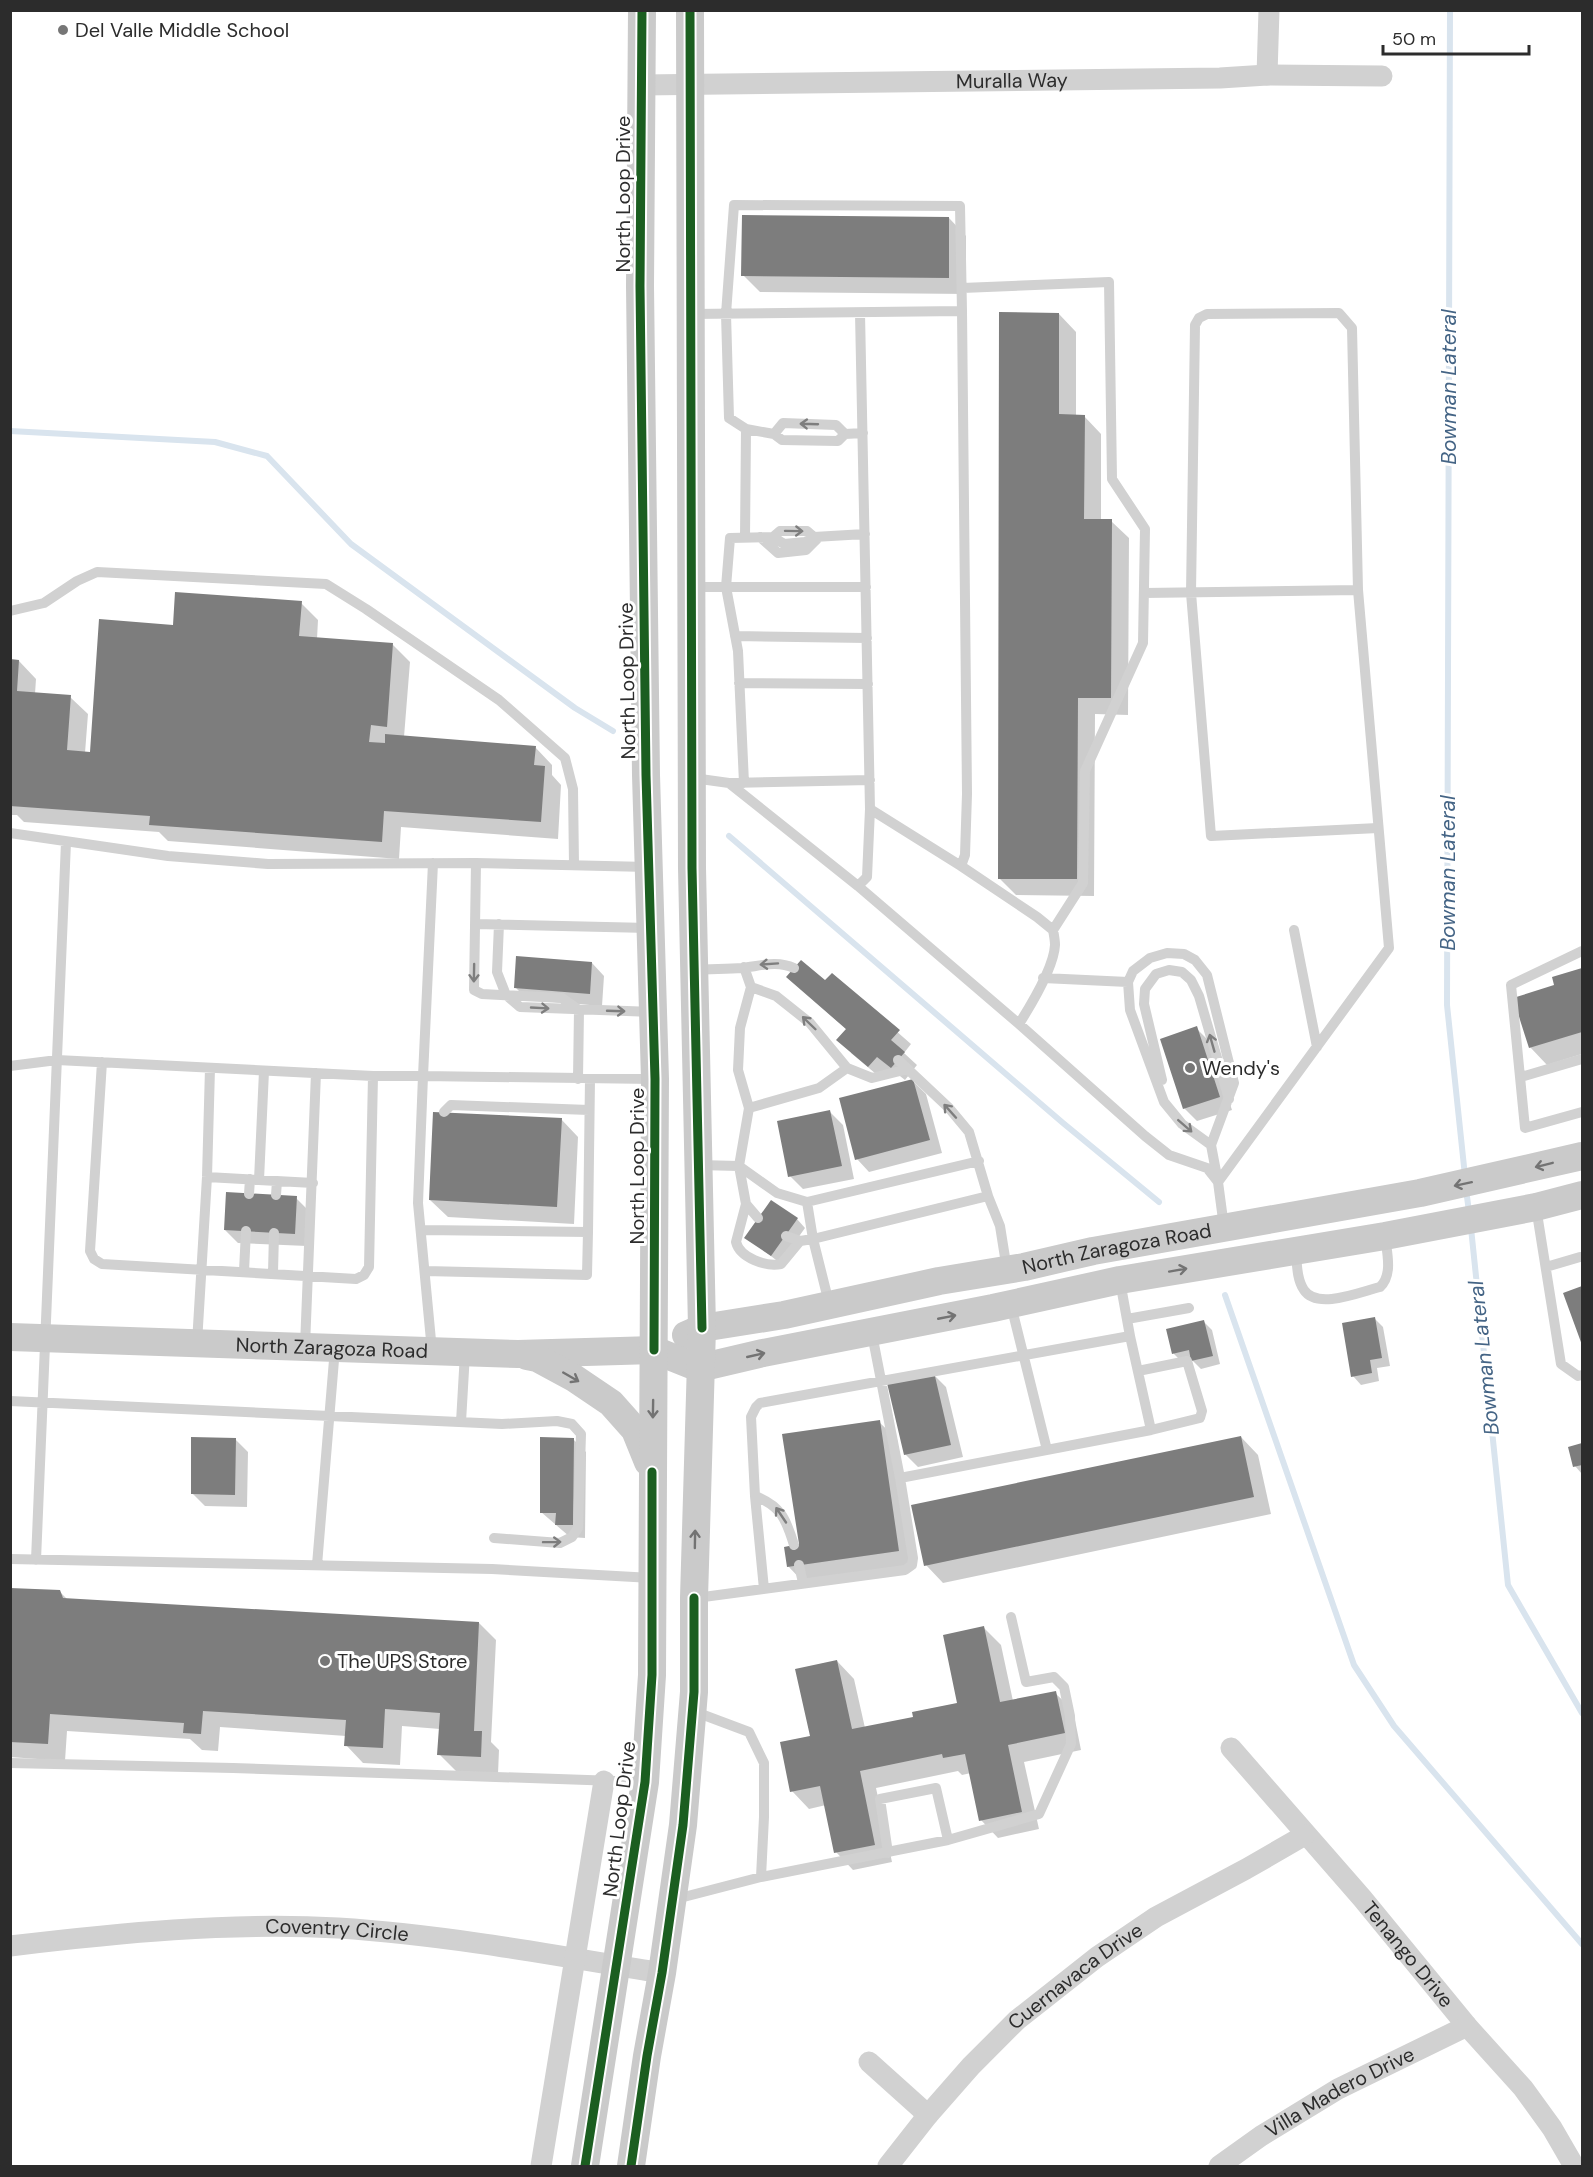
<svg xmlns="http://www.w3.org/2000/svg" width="1593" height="2177" viewBox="0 0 1593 2177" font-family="'DM Sans',sans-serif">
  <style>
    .shadow { fill: #0003 }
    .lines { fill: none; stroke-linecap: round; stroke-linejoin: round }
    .stream { stroke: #d9e4ee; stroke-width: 6 }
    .building { fill: #7d7d7d }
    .lane { stroke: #d1d1d1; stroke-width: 10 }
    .street { stroke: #d1d1d1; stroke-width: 21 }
    .secondary { stroke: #cacaca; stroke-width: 28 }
    .cycleway-casing { stroke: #fff; stroke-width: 13 }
    .cycleway { stroke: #1b5e20; stroke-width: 9 }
    .oneway { stroke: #7e7e7e }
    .oneway2 { stroke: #737373 }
    .poi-dot { fill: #767676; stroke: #fff; stroke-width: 2 }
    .labels { text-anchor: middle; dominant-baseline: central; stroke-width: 6; stroke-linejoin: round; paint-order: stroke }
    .poi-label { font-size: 20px; fill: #2c2c2c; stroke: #fff; text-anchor: start }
    .street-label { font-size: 20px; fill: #2c2c2c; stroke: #fff }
    .water-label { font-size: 21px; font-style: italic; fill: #446485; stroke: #fff }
  </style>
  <rect width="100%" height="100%" fill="#fff"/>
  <!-- shadow -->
  <path class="shadow" d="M949 218 966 236V294L760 292 743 275Z
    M1059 314 1076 332V416H1084L1101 434V520L1111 521 1129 538 1128 715 1095 714 1094 896 1016 895 999 878Z
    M301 603 318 620 317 639 392 644 410 662 404 737 535 747 552 765V775L561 785 558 839 401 827 399 859 168 841 159 832 24 822 17 815H10V661H19L36 679 35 694 70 697 88 714 85 753H91L174 626Z
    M592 963 604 976 602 1006 528 1000 516 988Z
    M1582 969V1054L1547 1065 1530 1047 1556 986 1554 978Z
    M832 975 911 1044 904 1053 917 1065 905 1080 891 1069 882 1079 851 1053 847 1030 788 977 825 982Z
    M1196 1028 1209 1041 1232 1110 1197 1121 1184 1108Z
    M913 1081 926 1094 942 1153 869 1172 857 1159Z
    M830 1112 843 1125 854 1179 803 1189 790 1176Z
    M561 1119 578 1137 574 1224 448 1217 430 1200Z
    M296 1198 309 1211 307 1246 238 1243 225 1230Z
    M797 1219 805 1228 780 1263 746 1237Z
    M1582 1288V1342L1565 1294Z
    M1375 1319 1383 1327 1390 1366 1377 1368 1379 1381 1361 1385 1353 1376Z
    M1203 1321 1212 1330 1220 1364 1201 1369 1192 1360 1182 1362 1174 1354 1168 1330Z
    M933 1374 946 1387 963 1457 918 1467 905 1454Z
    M879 1422 897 1439 916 1568 805 1584 788 1566Z
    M1241 1437 1258 1455 1271 1514 943 1583 926 1565Z
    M235 1439 248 1452 247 1507 205 1506 192 1493Z
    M573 1439 586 1452 585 1538 570 1537 541 1512Z
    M1582 1445V1474L1575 1466 1570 1448Z
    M10 1589 60 1592 68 1600 479 1623 496 1640 491 1742 499 1750 498 1774 456 1771 439 1754 440 1729 402 1726 400 1765 363 1763 346 1745V1736L220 1727 218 1751 202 1750 190 1739 67 1731 65 1761 10 1757Z
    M984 1628 1001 1645 1013 1701 1055 1693 1073 1710 1081 1750 1024 1762 1039 1829 998 1838 981 1820 971 1773 962 1775 958 1771 876 1788 892 1862 853 1870 836 1852 826 1805 809 1809 792 1791 837 1661 854 1679 865 1728 915 1718 959 1704Z"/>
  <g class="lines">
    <!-- stream -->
    <path class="stream" d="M1450 10 1447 1005 1465 1176
      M10 431 215 442 267 456 351 544 575 708 613 731
      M729 836 1063 1123 1159 1202
      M1466 1189 1469 1212
      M1471 1228 1508 1585 1582 1713
      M1225 1295 1354 1665 1394 1726 1582 1944"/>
  </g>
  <!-- building -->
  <path class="building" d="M742 215 949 217V278L741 276Z
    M999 312 1059 313V414L1085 415 1084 519H1112L1111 698H1078L1077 879H998Z
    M175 592 302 601 299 636 393 643 387 727 371 725 369 742 385 743V734L536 746 534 765 545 766 541 822 384 811 382 842 149 825 150 816 10 806V659L19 660 17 691 71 695 67 750 90 752 99 619 173 625Z
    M516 956 592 962 590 994 514 988Z
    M801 960 825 980 832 973 900 1030 891 1040 905 1052 891 1068 877 1057 868 1067 836 1040 846 1029 786 977Z
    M1582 968V1032L1529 1048 1513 998 1554 985 1552 977Z
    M1197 1026 1220 1097 1183 1109 1160 1039Z
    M913 1079 930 1140 855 1160 839 1098Z
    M830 1110 842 1166 788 1177 777 1121Z
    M433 1112 562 1118 557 1207 429 1200Z
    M226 1192 297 1196 295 1234 224 1230Z
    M771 1200 798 1218 771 1256 744 1238Z
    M1582 1286V1345L1563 1293Z
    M1375 1317 1382 1358 1370 1360 1372 1373 1351 1377 1342 1323Z
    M1204 1320 1213 1356 1191 1361 1189 1350 1172 1354 1166 1329Z
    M934 1372 951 1445 904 1455 887 1383Z
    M880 1420 899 1551 787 1567 784 1547 799 1544 782 1434Z
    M1241 1436 1254 1497 924 1566 911 1505Z
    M191 1437 236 1438 235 1495 191 1494Z
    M540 1437 574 1438 573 1525H555L556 1513H540Z
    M1582 1443V1465L1573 1467 1568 1447Z
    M10 1588 60 1590 63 1598 479 1622 474 1731H482L481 1757 437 1755 440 1713 385 1709 383 1748 344 1746 346 1720 203 1711 201 1734 183 1733 184 1723 50 1714 48 1744 10 1742Z
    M984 1626 1000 1702 1056 1691 1065 1733 1008 1745 1022 1812 979 1821 965 1754 943 1758 942 1754 860 1771 875 1845 834 1853 820 1786 790 1792 780 1742 810 1736 795 1669 837 1660 852 1729 913 1717 912 1712 957 1703 943 1635Z"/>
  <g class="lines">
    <!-- lane -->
    <path class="lane" d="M962 288 1109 282 1112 479 1145 529 1143 643 1085 771 1083 883 1053 930
      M691 314 962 311 967 794 965 855 961 866 870 809
      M746 429 774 434 782 440 838 441 845 434 863 433
      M774 434 783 423 836 425 845 434
      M760 537 778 553 806 550 817 539
      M773 537 780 531H807L814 537
      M745 538 746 429 729 418 726 314 734 205 960 206 962 311
      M692 587H866
      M1144 593 1358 590
      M10 611 44 603 77 581 97 572 326 584 366 609 499 700 565 758 573 789 574 865
      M735 636 867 638
      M739 683 868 684
      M693 778 729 783 870 780
      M729 783 858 886 867 877 870 809 860 313
      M744 783 738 651 726 587 730 538 773 537 784 544 805 542 814 537 865 534
      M10 833 168 856 268 864 476 863 648 867
      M476 863 474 990 482 994 562 998 579 1010
      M858 886 1019 1024C1031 1005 1054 966 1055 945 1055 940 1054 935 1053 930L1037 917 961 866
      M475 924 649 928
      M499 924 497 972 506 995 520 1007 653 1012
      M1294 930 1317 1047
      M1582 951 1511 985 1525 1128 1582 1112
      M744 967 751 987 740 1028 738 1070 749 1108
      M694 970C710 969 726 969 742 968 760 966 777 960 794 968
      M1043 978 1128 982
      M751 987 776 996 810 1023 847 1068 872 1078 908 1069
      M1019 1024 1145 1136 1169 1155 1207 1168 1218 1182 1224 1227
      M898 1060 949 1108 969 1132 988 1196
      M102 1062 90 1251 94 1259 102 1264 356 1279 364 1275 369 1267 373 1076
      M10 1066 57 1060 373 1076H423L433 863
      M1521 1077 1582 1059
      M578 1079 579 1010
      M1162 1080 1144 1004 1145 989 1156 974 1169 970 1182 972 1191 980 1199 996 1229 1099
      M444 1112 451 1105 589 1110
      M1211 1145 1182 1124 1164 1102 1130 1010 1128 982 1133 971 1150 958 1167 953 1184 954 1195 960 1207 975 1234 1083 1211 1145 1218 1182
      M698 1165 739 1166 777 1193 807 1202 813 1239 829 1303
      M207 1177 313 1183
      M259 1180 264 1071
      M1218 1182 1389 948 1358 590 1352 328 1339 313 1207 314 1199 318 1195 325 1191 593 1211 836 1378 828
      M249 1194 250 1179
      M276 1195 277 1181
      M807 1202 979 1161
      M746 1204 736 1242C740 1258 766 1267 781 1264L800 1241
      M1536 1207 1561 1364 1578 1376 1582 1375
      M758 1218 746 1204 739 1166 749 1108 819 1088 847 1068
      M421 1230 588 1232 590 1079
      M786 1236 800 1241 813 1239 988 1196 1000 1226 1007 1270
      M1296 1253C1297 1265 1297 1280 1304 1290 1317 1310 1360 1292 1380 1287 1393 1275 1387 1253 1385 1236
      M1546 1267 1580 1257
      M244 1271 246 1231
      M425 1271 587 1275 588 1232
      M273 1273 274 1233
      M1011 1305 1047 1450
      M1127 1319 1189 1308
      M872 1334 900 1478
      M197 1343 207 1177 210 1068
      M305 1346 316 1073
      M432 1351 418 1203 423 1076 654 1079
      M1138 1371 1187 1361 1202 1411 1200 1418 1151 1430
      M10 1401 502 1424 557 1421 572 1424 581 1434 578 1528 572 1537 560 1543 494 1538
      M461 1422 465 1353
      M755 1496C781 1506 786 1519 794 1545
      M10 1559 492 1569 652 1578
      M36 1560 66 842
      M317 1565 335 1348
      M799 1565 803 1583
      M764 1589 755 1496 751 1417 756 1407 760 1403 1130 1336
      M696 1598 905 1570 912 1565 913 1558 900 1478 1151 1430 1130 1336 1120 1281
      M10 1763 233 1768 645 1782
      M888 1853 880 1799 936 1788 948 1840
      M761 1877 948 1840 1039 1814 1071 1744 1070 1716 1064 1687 1054 1677 1026 1682 1011 1617
      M676 1899 761 1877 764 1817V1763L749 1732 693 1711"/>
    <!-- street -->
    <g class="street">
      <path d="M1267 75 1269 10"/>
      <path id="s1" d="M642 85 1220 78 1267 75 1382 76"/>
      <path id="s2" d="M1231 1748 1362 1898 1467 2026 1523 2088 1552 2128 1574 2166"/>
      <path id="s3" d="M10 1946C119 1933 228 1922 338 1928 447 1935 554 1955 662 1973"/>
      <path d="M869 2062 928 2115"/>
      <path d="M541 2166 604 1781"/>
      <path id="s4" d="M888 2166 928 2115 971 2066 1017 2020 1097 1957 1156 1917 1246 1869 1305 1835"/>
      <path id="s5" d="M1219 2166 1261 2136 1338 2089 1467 2026"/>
    </g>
    <!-- secondary -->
    <g class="secondary">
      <path id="s6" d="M686 1335 702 1328 784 1315 939 1281 1024 1267 1093 1251 1420 1193 1582 1156"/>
      <path id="s7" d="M10 1337 518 1354 654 1350 699 1368 763 1353 993 1308 1120 1280 1385 1236 1536 1207 1582 1195"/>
      <path d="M527 1356 537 1358 574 1378 611 1403 635 1430 648 1462"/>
      <path d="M585 2166 645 1782 652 1675 655 1079 646 775 640 286 642 10"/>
      <path d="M631 2166 647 2056 662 1973 683 1825 694 1692V1598L702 1328 692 868 690 10"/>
    </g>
    <!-- cycleway casing -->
    <g class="cycleway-casing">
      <path id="cycleway" d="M642 10 640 286 646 775 655 1079 654 1350
        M690 10 692 868 702 1328
        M585 2166 645 1782 652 1675V1472
        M631 2166 647 2056 662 1973 683 1825 694 1692V1598"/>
    </g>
    <!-- cycleway -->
    <use href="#cycleway" class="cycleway"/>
  </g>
  <!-- one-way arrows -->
  <defs><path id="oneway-shaft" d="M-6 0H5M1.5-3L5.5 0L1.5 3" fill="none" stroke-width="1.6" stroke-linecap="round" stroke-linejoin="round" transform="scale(1.5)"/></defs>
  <g class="oneway">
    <use href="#oneway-shaft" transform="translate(809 424) rotate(-178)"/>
    <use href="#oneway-shaft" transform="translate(794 531) rotate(1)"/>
    <use href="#oneway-shaft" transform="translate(769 964) rotate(176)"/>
    <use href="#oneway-shaft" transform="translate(474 973) rotate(91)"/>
    <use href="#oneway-shaft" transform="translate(540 1008) rotate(3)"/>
    <use href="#oneway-shaft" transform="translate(616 1011) rotate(2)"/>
    <use href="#oneway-shaft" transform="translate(809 1023) rotate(-136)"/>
    <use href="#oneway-shaft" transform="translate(1212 1043) rotate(-106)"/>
    <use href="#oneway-shaft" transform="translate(950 1111) rotate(-132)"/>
    <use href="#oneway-shaft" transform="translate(1185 1126) rotate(41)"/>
    <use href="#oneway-shaft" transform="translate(781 1515) rotate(-124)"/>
    <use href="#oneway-shaft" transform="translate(552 1542) rotate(-1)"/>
  </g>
  <g class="oneway2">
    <use href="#oneway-shaft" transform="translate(1544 1165) rotate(166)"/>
    <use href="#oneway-shaft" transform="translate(1463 1184) rotate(168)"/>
    <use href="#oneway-shaft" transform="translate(1178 1270) rotate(-10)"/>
    <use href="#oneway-shaft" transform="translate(947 1317) rotate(-11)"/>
    <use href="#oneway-shaft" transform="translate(756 1355) rotate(-13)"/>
    <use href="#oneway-shaft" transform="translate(571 1377) rotate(30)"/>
    <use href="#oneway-shaft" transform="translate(653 1409) rotate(91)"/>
    <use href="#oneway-shaft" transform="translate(695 1539) rotate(-89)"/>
  </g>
  <!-- markers -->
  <g class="poi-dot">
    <circle cx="63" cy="30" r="6"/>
    <circle cx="1190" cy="1068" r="6"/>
    <circle cx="325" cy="1661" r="6"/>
  </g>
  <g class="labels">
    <!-- poi labels -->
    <g class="poi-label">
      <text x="75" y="30">Del Valle Middle School</text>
      <text x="1202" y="1068">Wendy's</text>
      <text x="337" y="1661">The UPS Store</text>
    </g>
    <!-- street labels -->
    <g class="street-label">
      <text stroke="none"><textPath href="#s1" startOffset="370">Muralla Way</textPath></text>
      <text transform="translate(623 194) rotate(-90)">North Loop Drive</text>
      <text transform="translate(627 681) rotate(-91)">North Loop Drive</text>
      <text transform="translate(637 1166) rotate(-90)">North Loop Drive</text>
      <text stroke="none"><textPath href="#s6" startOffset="440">North Zaragoza Road</textPath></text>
      <text stroke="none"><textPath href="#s7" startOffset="322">North Zaragoza Road</textPath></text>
      <text transform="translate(619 1819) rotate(-83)">North Loop Drive</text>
      <text stroke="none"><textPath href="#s3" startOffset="328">Coventry Circle</textPath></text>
      <text stroke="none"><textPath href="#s2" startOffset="272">Tenango Drive</textPath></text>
      <text stroke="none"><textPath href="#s4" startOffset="268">Cuernavaca Drive</textPath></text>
      <text stroke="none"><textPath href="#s5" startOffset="142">Villa Madero Drive</textPath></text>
    </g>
    <!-- water labels -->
    <g class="water-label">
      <text transform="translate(1449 387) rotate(-90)">Bowman Lateral</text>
      <text transform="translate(1448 873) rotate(-90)">Bowman Lateral</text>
      <text transform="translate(1484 1358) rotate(-96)">Bowman Lateral</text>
    </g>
  </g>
  <!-- border -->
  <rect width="1593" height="2177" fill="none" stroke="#2c2c2c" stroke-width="24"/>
  <!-- scale -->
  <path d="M1383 45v9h146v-9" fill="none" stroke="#2c2c2c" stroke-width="3"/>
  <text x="1392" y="45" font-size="18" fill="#2c2c2c" stroke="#ffffff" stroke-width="4.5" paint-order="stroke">50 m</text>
</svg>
